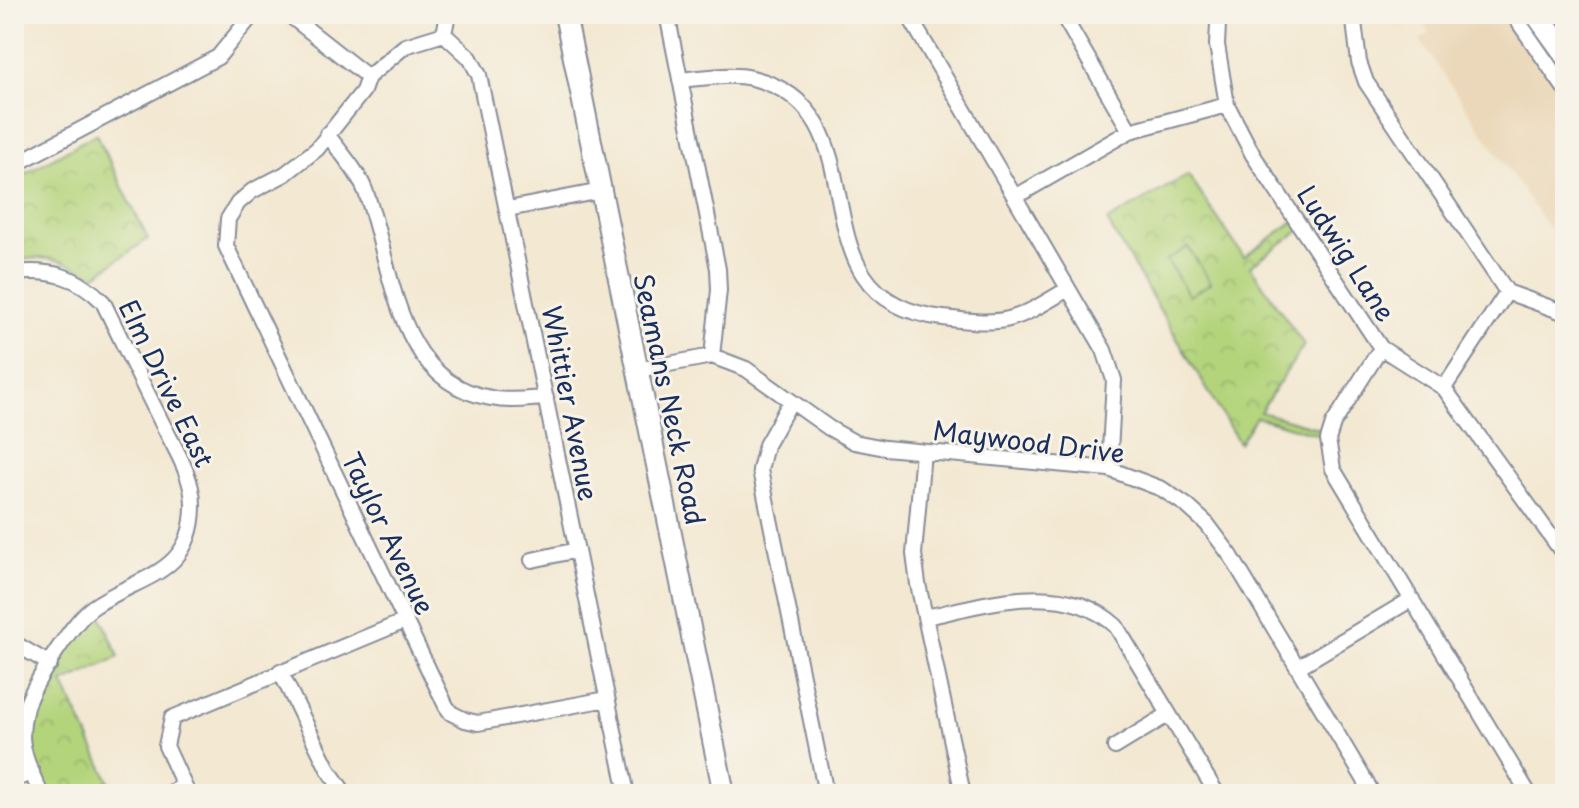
<svg xmlns="http://www.w3.org/2000/svg" width="1579" height="808" viewBox="0 0 1579 808" font-family="'Playpen Sans',sans-serif">
  <style>
    .built { fill: #ebd8ba }
    .park { fill: url(#park-crowns); stroke: #68826d; stroke-width: 2 }
    .garden { fill: #b4d47c; stroke: #68826d; stroke-width: 2 }
    .lines { fill: none; stroke-linecap: round; stroke-linejoin: round }
    .minor-casing { stroke: #878c98; stroke-width: 18 }
    .secondary-casing { stroke: #878c98; stroke-width: 24 }
    .primary-casing { stroke: #878c98; stroke-width: 26 }
    .minor { stroke: #fff; stroke-width: 14 }
    .secondary { stroke: #fff; stroke-width: 20 }
    .primary { stroke: #fff; stroke-width: 22 }
    .labels { text-anchor: middle; dominant-baseline: central; stroke-width: 6; stroke-linejoin: round; paint-order: stroke }
    .street-label { font-size: 26px; fill: #1b2f5e; stroke: #f7f3e8 }
  </style>
  <defs>
    <pattern id="park-crowns" width="20" height="18" patternUnits="userSpaceOnUse" patternTransform="scale(2)"><rect width="20" height="18" fill="#b4d47c"/><path d="M2 6a3 3 0 1 1 6 0M12 15a3 3 0 1 1 6 0" fill="none" stroke="#9ab66e"/></pattern>
  </defs>
  <rect width="100%" height="100%" fill="#f7f3e8"/>
  <filter id="ink" filterUnits="userSpaceOnUse"><feTurbulence type="fractalNoise" baseFrequency=".0125" numOctaves="2"/><feDisplacementMap in="SourceGraphic" scale="16" xChannelSelector="R" yChannelSelector="G"/><feConvolveMatrix kernelMatrix="1 2 1 2 8 2 1 2 1" color-interpolation-filters="sRGB"/></filter>
  <filter id="wash" filterUnits="userSpaceOnUse"><feTurbulence type="fractalNoise" baseFrequency=".006" numOctaves="4" result="noise"/><feDisplacementMap in="SourceGraphic" scale="32" xChannelSelector="R" yChannelSelector="G"/><feGaussianBlur stdDeviation="1.8" result="paint"/><feColorMatrix in="noise" values="0 0 0 0 0 0 0 0 0 0 0 0 0 0 0 0 0 1.4 0 .05"/><feComposite in="paint" operator="in"/></filter>
  <g filter="url(#wash)">
    <rect width="100%" height="100%" fill="#f3e8d2"/>
    <!-- built -->
    <path class="built" d="M1416 14H1565V244L1544 222 1420 40 1430 33Z"/>
    <!-- park -->
    <path class="park" d="M96 134 148 239 94 276C64 260 48 254 14 261V180Z
      M1188 175 1244 257 1296 220 1302 229 1250 266 1304 345 1260 412 1324 430 1323 436 1256 417 1239 443 1107 221Z
      M97 606 119 657 63 683 115 794H44L26 752 29 706 76 626Z"/>
    <!-- garden -->
    <path class="garden" d="M1188 247 1211 283 1189 296 1167 260Z"/>
  </g>
  <g filter="url(#ink)">
    <g class="lines">
      <!-- minor casing -->
      <g class="minor-casing">
        <path id="minor" d="M288 14 368 77
          M667 14 718 269 719 290 712 356
          M908 14 1104 350 1114 380 1109 469
          M1062 14 1130 131
          M1222 14 1218 24 1217 45 1227 105 1253 155 1381 348 1444 388 1565 556
          M1353 14 1359 62 1366 82 1507 292 1565 313
          M1513 14 1565 89
          M444 34 405 46 368 77 363 91 317 149 285 174 252 191 238 203 228 219 226 246 446 706 451 713 465 720 478 723 607 699
          M444 34 470 58 479 75 627 794
          M444 34 448 14
          M680 80C704 78 729 73 752 78 892 112 783 300 943 318 1008 326 1013 322 1068 289
          M327 134C340 152 357 170 365 190 393 262 393 382 491 398 509 402 528 399 546 398
          M14 165 218 57 253 14
          M1015 197 1130 131 1227 105
          M508 209 601 191
          M14 273C50 269 78 276 103 302 122 341 140 379 159 417 172 444 194 476 193 507 192 576 137 576 93 607 74 620 33 684 26 707 24 716 22 727 22 737 23 757 33 776 41 794
          M1381 348 1333 424 1328 440 1333 469 1529 794
          M637 370 712 356 746 369 829 428 854 442 885 448 1109 469 1162 489 1186 505 1207 524 1231 556 1373 794
          M1444 388 1507 292
          M791 401 766 445 760 470 826 794
          M923 452 914 554 918 584 963 794
          M532 560 577 550
          M926 617C987 604 1064 578 1116 626L1217 794
          M14 643 50 664
          M1298 667 1412 599
          M280 671 329 771 345 794
          M1115 747 1169 714
          M14 780 32 772
          M168 794 184 786
          M188 794 166 746 172 718 405 621"/>
      </g>
      <!-- secondary casing -->
      <g class="secondary-casing">
        <path id="secondary" d="M565 14 724 794"/>
      </g>
      <!-- primary casing -->
      <g class="primary-casing">
        <path id="primary" d="M1537 14 1565 53"/>
      </g>
      <!-- minor -->
      <use href="#minor" class="minor"/>
      <!-- secondary -->
      <use href="#secondary" class="secondary"/>
      <!-- primary -->
      <use href="#primary" class="primary"/>
    </g>
  </g>
  <g class="labels">
    <!-- street labels -->
    <g class="street-label">
      <text transform="translate(1347 253) rotate(57)">Ludwig Lane</text>
      <text transform="translate(167 383) rotate(64)">Elm Drive East</text>
      <text transform="translate(670 399) rotate(78)">Seamans Neck Road</text>
      <text transform="translate(571 403) rotate(79)">Whittier Avenue</text>
      <text transform="translate(1029 441) rotate(7)">Maywood Drive</text>
      <text transform="translate(389 533) rotate(64)">Taylor Avenue</text>
    </g>
  </g>
  <!-- margin -->
  <rect width="1579" height="808" fill="none" stroke="#f7f3e8" stroke-width="48"/>
</svg>
